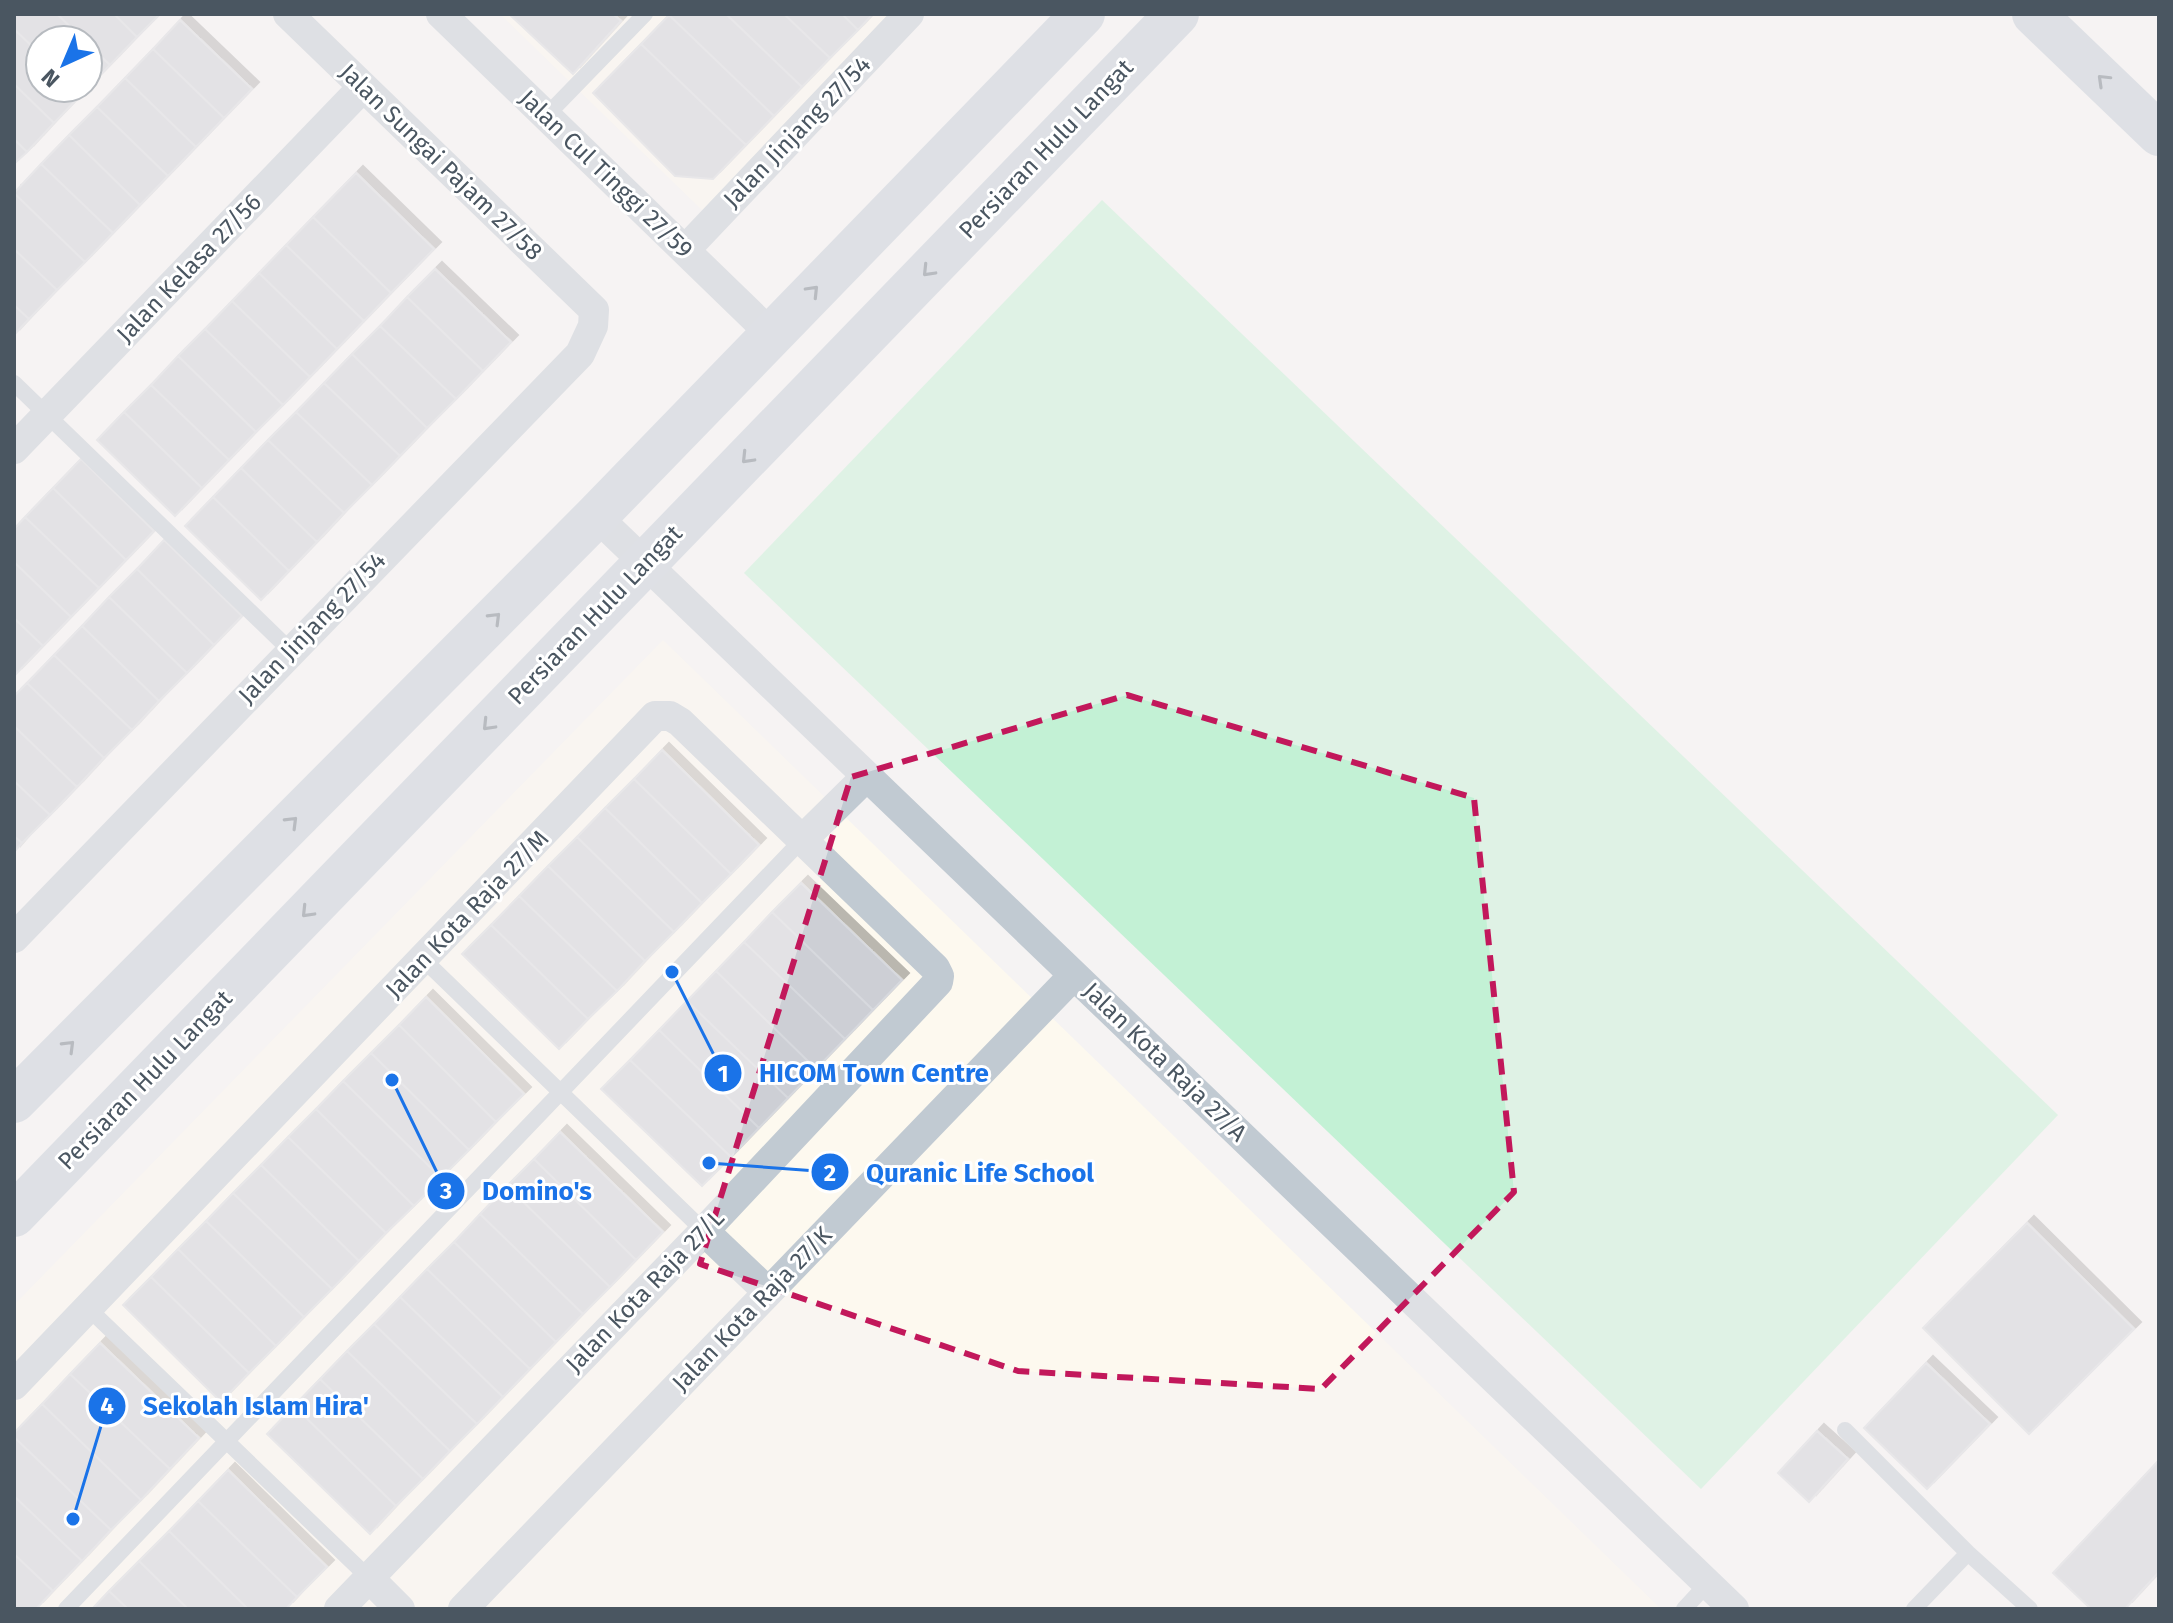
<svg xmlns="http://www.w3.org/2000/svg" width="2173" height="1623" viewBox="0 0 2173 1623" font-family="'Fira Sans',sans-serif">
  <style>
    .commercial { fill: #fdf9ef }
    .green { fill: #c3f1d5 }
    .building { fill: #cdcfd5; stroke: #d7d9de; stroke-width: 2; filter: url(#shadow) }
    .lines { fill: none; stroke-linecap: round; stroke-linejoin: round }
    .lane { stroke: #c1cad2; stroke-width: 16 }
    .street { stroke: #c1cad2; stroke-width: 30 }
    .secondary { stroke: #c1cbd6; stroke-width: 44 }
    .oneway { stroke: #6e7984 }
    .marked { fill: none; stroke: #c2185b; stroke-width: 6; stroke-dasharray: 16 10; stroke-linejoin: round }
    .labels { text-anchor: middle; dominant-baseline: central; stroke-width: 6; stroke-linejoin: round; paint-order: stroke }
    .street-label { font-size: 24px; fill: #4a5661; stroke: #fff }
    .leader { fill: none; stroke: #1a73e8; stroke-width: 3 }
    .callout-dot { fill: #1a73e8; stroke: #fff; stroke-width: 3 }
    .mark-label { font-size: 24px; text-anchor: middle; font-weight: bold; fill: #fff }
    .callout-label { font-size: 26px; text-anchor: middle; font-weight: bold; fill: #1a73e8; stroke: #fff; stroke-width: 6; stroke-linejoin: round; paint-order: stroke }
  </style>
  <defs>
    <filter id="shadow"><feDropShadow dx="7" dy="-7" stdDeviation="0" flood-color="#0004"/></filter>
  </defs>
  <rect width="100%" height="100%" fill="#f5f3f3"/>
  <!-- commercial -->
  <path class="commercial" d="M500 14H892L703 211Z
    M663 640 1661 1609H14V1305Z"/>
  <!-- green -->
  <path class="green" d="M1102 200 2058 1115 1701 1489 744 573Z"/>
  <!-- building -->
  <path class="building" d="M14 14H57L84 40H40V54L14 29Z
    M57 14H114L137 37 110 65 88 44V40H84Z
    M114 14H160L137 37Z
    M509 14H613L621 21 573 74Z
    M726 14H784L830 58 802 87Z
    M726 14 802 87 774 116 669 15Z
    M784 14H842L858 30 830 58Z
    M842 14H873L858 30Z
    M669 15 774 116 746 145 641 44Z
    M180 20 252 89 224 118 153 49Z
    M14 29 40 54V88H75L82 94 54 123 14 84Z
    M88 44 110 65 82 94 75 88H88Z
    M641 44 746 145 713 179 675 176 593 93Z
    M153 49 224 118 196 147 125 78Z
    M125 78 196 147 168 176 97 107Z
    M14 84 54 123 27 152 14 139Z
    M97 107 168 176 140 205 69 135Z
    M69 135 140 205 113 233 41 164Z
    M14 139 27 152 14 164Z
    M41 164 113 233 85 262 14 193Z
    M356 173 434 249 391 293 313 217Z
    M14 193 85 262 57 290 14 249Z
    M313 217 391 293 364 321 286 245Z
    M286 245 364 321 337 349 259 273Z
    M14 249 57 290 29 319 14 305Z
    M435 269 511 342 483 371 407 297Z
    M259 273 337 349 310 377 232 301Z
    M407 297 483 371 456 399 380 326Z
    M232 301 310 377 283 405 205 329Z
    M14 305 29 319 14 335Z
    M380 326 456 399 427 428 352 354Z
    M205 329 283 405 256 432 178 356Z
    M352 354 427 428 400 456 324 383Z
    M178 356 256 432 229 460 151 385Z
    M324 383 400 456 372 485 296 412Z
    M151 385 229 460 202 488 124 412Z
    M124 412 202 488 175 516 97 440Z
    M296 412 372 485 344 513 268 440Z
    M268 440 344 513 317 542 241 468Z
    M81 459 154 531 126 560 53 488Z
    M241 468 317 542 289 571 213 497Z
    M53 488 126 560 99 588 25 517Z
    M213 497 289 571 261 600 185 526Z
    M25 517 99 588 71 617 14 562V529Z
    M164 540 242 616 214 645 137 569Z
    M14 562 71 617 43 646 14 618Z
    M137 569 214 645 187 673 109 597Z
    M109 597 187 673 159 701 82 626Z
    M14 618 43 646 15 675 14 674Z
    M82 626 159 701 132 730 54 655Z
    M54 655 132 730 104 758 27 683Z
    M27 683 104 758 77 787 14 726V696Z
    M14 726 77 787 50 815 14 781Z
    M662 750 759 845 731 874 634 779Z
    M634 779 731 874 702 903 605 808Z
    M14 781 50 815 22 843 14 836Z
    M605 808 702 903 674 932 577 837Z
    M14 836 22 843 14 852Z
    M577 837 674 932 645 961 548 866Z
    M548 866 645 961 617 991 519 896Z
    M801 883 902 980 873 1010 772 912Z
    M519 896 617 991 588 1019 491 925Z
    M772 912 873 1010 845 1039 744 942Z
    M491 925 588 1019 559 1049 462 954Z
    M744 942 845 1039 816 1069 716 971Z
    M716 971 816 1069 788 1098 687 1001Z
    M426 997 524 1094 496 1122 399 1025Z
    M687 1001 788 1098 759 1128 659 1030Z
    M399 1025 496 1122 469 1150 371 1053Z
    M659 1030 759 1128 731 1157 630 1060Z
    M371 1053 469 1150 441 1178 343 1081Z
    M630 1060 731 1157 702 1186 601 1089Z
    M343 1081 441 1178 414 1206 316 1109Z
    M316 1109 414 1206 386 1233 288 1137Z
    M560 1132 663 1232 636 1260 534 1159Z
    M288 1137 386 1233 359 1261 261 1165Z
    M534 1159 636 1260 610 1287 507 1186Z
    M261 1165 359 1261 332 1289 233 1193Z
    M507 1186 610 1287 583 1314 480 1214Z
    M233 1193 332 1289 304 1317 206 1221Z
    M480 1214 583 1314 556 1342 454 1242Z
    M206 1221 304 1317 276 1346 178 1249Z
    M2027 1223 2134 1329 2029 1434 1923 1328Z
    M454 1242 556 1342 530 1369 427 1269Z
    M178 1249 276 1346 249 1373 151 1277Z
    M427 1269 530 1369 503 1397 400 1297Z
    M151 1277 249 1373 221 1402 123 1305Z
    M400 1297 503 1397 477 1424 374 1324Z
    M374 1324 477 1424 450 1451 347 1351Z
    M100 1343 199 1438 170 1469 70 1374Z
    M347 1351 450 1451 423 1479 320 1379Z
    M1926 1363 1990 1424 1927 1489 1864 1428Z
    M70 1374 170 1469 141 1500 42 1404Z
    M320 1379 423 1479 396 1506 294 1406Z
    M42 1404 141 1500 111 1530 14 1437V1433Z
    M294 1406 396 1506 370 1534 267 1434Z
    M1817 1431 1848 1459 1809 1502 1778 1473Z
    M14 1437 111 1530 82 1561 14 1496Z
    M2159 1460V1572L2125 1609H2091L2053 1573Z
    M228 1470 327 1567 297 1597 198 1501Z
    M14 1496 82 1561 53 1591 14 1554Z
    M198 1501 297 1597 286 1609H248L169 1531Z
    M169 1531 248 1609H188L139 1561Z
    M14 1554 53 1591 36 1609H14Z
    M139 1561 188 1609H128L109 1591Z
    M109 1591 128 1609H92Z"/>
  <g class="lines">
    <!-- lane -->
    <path class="lane" d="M546 116 645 14
      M14 383 290 650
      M424 960 704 1231
      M89 1309 369 1578
      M1845 1430 1968 1553 2030 1609
      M66 1609 801 841
      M1684 1609 1708 1583
      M1914 1609 1968 1553"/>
    <!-- street -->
    <path class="street" d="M441 14 771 334
      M685 250 909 14
      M14 449 363 87
      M596 516 1734 1609
      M801 841 867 776
      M14 938 580 354 593 326 594 310 288 14
      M704 1231 768 1292
      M14 1385 655 716H670L680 722 935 968 939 976 938 982 704 1231 339 1609
      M369 1578 400 1609
      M463 1609 1074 975"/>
    <!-- secondary -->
    <path class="secondary" d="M2034 14 2159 134
      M14 1101 596 516 1083 14
      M14 1215 1177 14"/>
  </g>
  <!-- one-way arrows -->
  <defs><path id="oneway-chevron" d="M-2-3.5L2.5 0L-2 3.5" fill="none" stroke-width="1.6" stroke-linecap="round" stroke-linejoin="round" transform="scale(2)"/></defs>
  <g class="oneway">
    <use href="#oneway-chevron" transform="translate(2103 80) rotate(-136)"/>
    <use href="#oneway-chevron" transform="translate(928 271) rotate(134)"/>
    <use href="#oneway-chevron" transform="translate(813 291) rotate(-46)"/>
    <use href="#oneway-chevron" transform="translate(747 458) rotate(134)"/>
    <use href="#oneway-chevron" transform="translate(495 618) rotate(-45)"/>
    <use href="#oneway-chevron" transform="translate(488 725) rotate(134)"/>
    <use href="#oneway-chevron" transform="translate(292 822) rotate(-45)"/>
    <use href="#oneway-chevron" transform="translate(307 912) rotate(134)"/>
    <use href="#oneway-chevron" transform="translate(69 1046) rotate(-45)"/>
  </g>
  <!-- marked area -->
  <path d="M0 0H2173V1623H0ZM1127 695 1474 798 1514 1192 1321 1389 1018 1371 700 1264 851 777Z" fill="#f5f3f3" fill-opacity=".55" fill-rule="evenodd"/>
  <path class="marked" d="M1127 695 1474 798 1514 1192 1321 1389 1018 1371 700 1264 851 777Z"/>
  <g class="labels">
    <!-- street labels -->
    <g class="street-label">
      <text transform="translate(797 132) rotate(-46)">Jalan Jinjang 27/54</text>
      <text transform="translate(1046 149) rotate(-46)">Persiaran Hulu Langat</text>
      <text transform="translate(441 162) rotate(44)">Jalan Sungai Pajam 27/58</text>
      <text transform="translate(606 174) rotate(44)">Jalan Cul Tinggi 27/59</text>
      <text transform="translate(189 268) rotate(-46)">Jalan Kelasa 27/56</text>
      <text transform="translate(595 615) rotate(-46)">Persiaran Hulu Langat</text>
      <text transform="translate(312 628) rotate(-46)">Jalan Jinjang 27/54</text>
      <text transform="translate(467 914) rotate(-46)">Jalan Kota Raja 27/M</text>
      <text transform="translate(1165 1062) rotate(44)">Jalan Kota Raja 27/A</text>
      <text transform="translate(145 1080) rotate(-46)">Persiaran Hulu Langat</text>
      <text transform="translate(645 1291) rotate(-46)">Jalan Kota Raja 27/L</text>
      <text transform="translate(752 1309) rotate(-46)">Jalan Kota Raja 27/K</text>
    </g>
  </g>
  <!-- callouts -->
  <path class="leader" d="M672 972L723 1073M709 1163L830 1172M392 1080L446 1191M73 1519L107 1406"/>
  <g class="callout-dot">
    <circle cx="672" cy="972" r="8"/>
    <circle cx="709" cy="1163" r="8"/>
    <circle cx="392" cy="1080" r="8"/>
    <circle cx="73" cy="1519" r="8"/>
    <circle cx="723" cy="1073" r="20"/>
    <circle cx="830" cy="1172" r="20"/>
    <circle cx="446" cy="1191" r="20"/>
    <circle cx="107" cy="1406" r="20"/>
  </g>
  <g class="mark-label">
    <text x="723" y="1082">1</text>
    <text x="830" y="1181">2</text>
    <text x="446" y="1199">3</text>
    <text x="107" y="1414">4</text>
  </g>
  <g class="callout-label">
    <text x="874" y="1082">HICOM Town Centre</text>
    <text x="980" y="1182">Quranic Life School</text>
    <text x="537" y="1200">Domino's</text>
    <text x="256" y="1415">Sekolah Islam Hira'</text>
  </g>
  <!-- border -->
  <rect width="2173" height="1623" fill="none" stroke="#4a5661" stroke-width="32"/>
  <!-- north arrow -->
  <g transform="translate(64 64) rotate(224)"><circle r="38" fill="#ffffff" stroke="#b7bbc0" stroke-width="2"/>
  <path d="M0-6L14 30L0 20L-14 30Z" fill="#1a73e8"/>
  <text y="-12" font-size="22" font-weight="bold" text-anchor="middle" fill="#4a5661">N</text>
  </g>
</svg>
